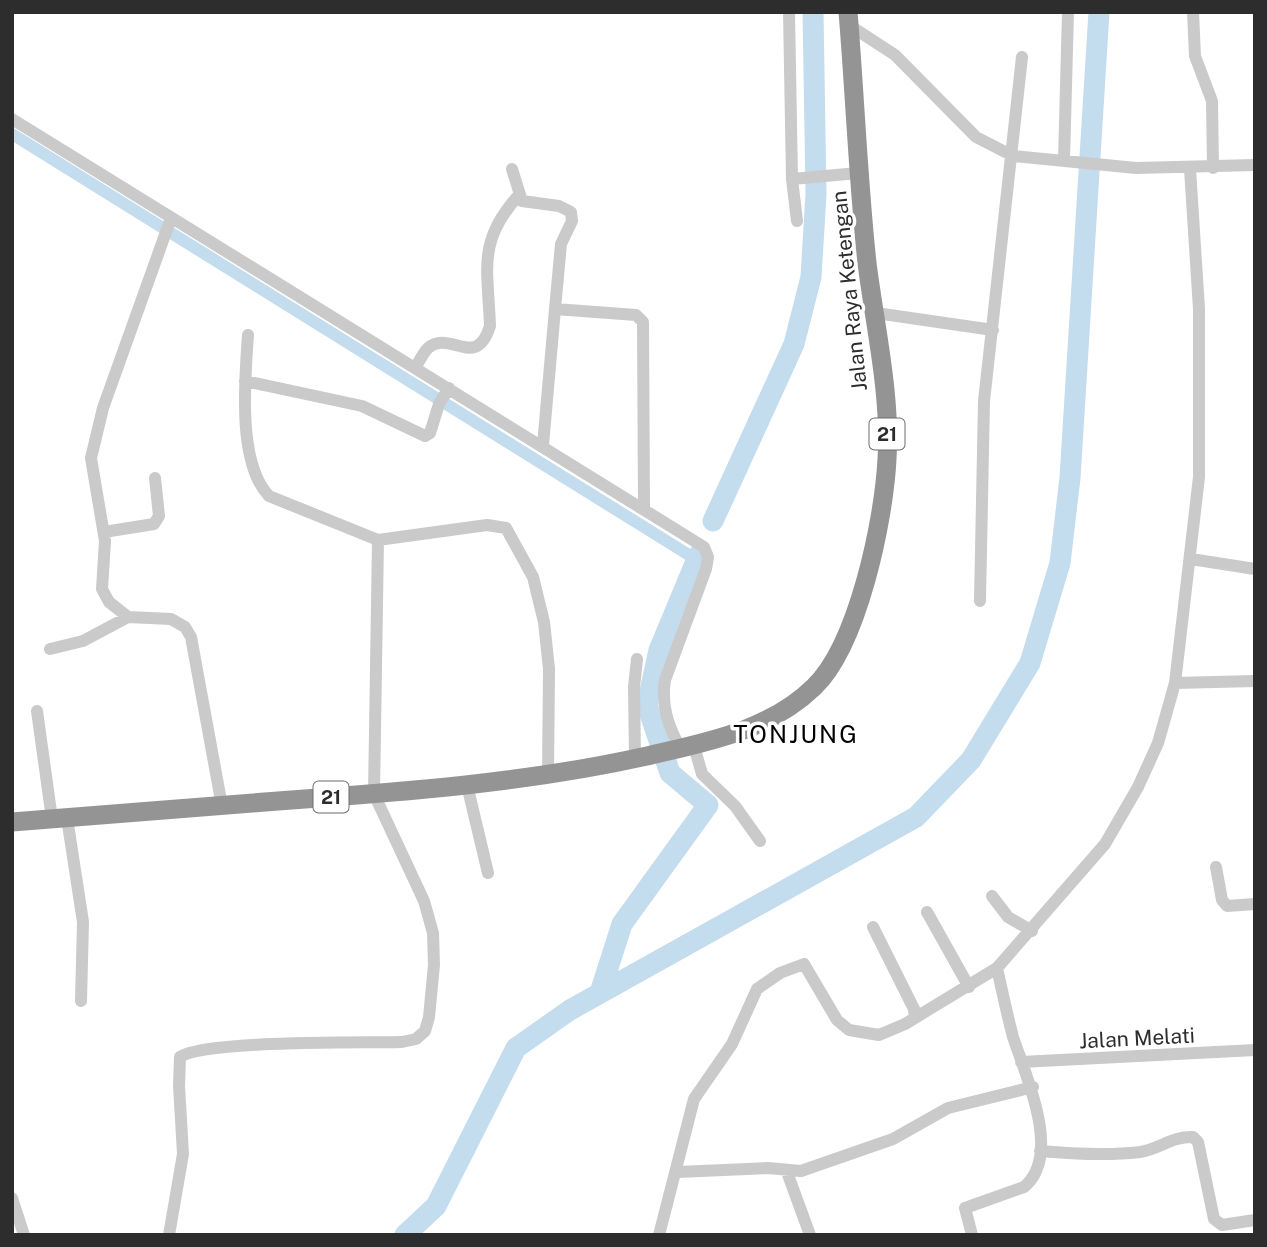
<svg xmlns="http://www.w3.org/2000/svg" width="1267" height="1247" viewBox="0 0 1267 1247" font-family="'Public Sans',sans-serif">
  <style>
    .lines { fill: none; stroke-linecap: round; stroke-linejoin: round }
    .canal { stroke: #c3dcee; stroke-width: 12 }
    .river { stroke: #c3dcee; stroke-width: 21 }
    .minor { stroke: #cacaca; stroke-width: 12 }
    .highway { stroke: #949494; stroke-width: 19 }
    .labels { text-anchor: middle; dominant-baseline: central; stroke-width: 7; stroke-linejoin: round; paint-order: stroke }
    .shield { fill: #fff; stroke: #6c6c6c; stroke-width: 2 }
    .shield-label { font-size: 19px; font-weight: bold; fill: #2d2d2d }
    .street-label { font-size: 21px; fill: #2d2d2d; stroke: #fff }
    .quarter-label { font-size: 24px; letter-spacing: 2px; fill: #000; stroke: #fff }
  </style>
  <rect width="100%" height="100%" fill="#fff"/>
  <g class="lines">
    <!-- canal -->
    <path class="canal" d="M12 134 697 560"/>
    <!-- river -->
    <path class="river" d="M713 521 794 344 811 277 816 194 813 12
      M600 993 622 924 708 805 670 773 647 705 659 650 699 554
      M405 1235 436 1206 516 1048 570 1010 916 817 971 760 1030 663 1060 563 1070 478 1099 12"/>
    <!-- minor -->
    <path class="minor" d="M789 12 792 179 797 221
      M1193 12 1195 56 1212 101 1213 168
      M849 25 895 55 976 137 1013 156 1136 168 1255 165
      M12 119 704 547 708 557 706 569 665 680C661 706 668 725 680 748
      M1064 160 1068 12
      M512 169 522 201 559 206 571 212 572 221 561 244 555 309 636 315 643 322 644 507
      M792 179 858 173
      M171 218 103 408 91 458 105 541 102 589 109 602 128 617 171 619 185 627 191 637 222 806
      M876 313 993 330
      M248 335C245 378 237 463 269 496L378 540 487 525 506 528 533 577 544 622 549 669 548 775
      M415 368C419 362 423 353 428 348 450 329 476 371 490 326 488 269 477 242 518 196
      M245 381 362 406 425 436 430 433 439 404 449 388
      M543 445 555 309
      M104 532 154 524 159 516 155 478
      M1191 559 1255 569
      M980 601 984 401 1022 57
      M50 649 83 641 128 617
      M1175 683 1255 681
      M37 711 52 819
      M694 746 702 774 735 806 760 841
      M635 758 634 687 637 659
      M467 785 488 873
      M67 818 83 922 81 1001
      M1216 867 1222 900 1227 906 1255 904
      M992 896 1008 917 1032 931
      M927 912 969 987
      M873 927 914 1009 915 1018
      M1021 1062 1255 1050
      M1040 1151C1073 1154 1107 1156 1140 1152 1159 1149 1173 1136 1193 1137L1198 1142 1214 1219 1222 1225 1255 1220
      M678 1172 768 1168 801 1171 893 1139 948 1108 1033 1087
      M787 1172 810 1235
      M12 1198 24 1235
      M169 1235 183 1154 179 1086 180 1057C204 1040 363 1043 402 1042L416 1039 425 1031 429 1017 434 965 433 933 424 901 374 794 378 540
      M659 1235 694 1099 732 1044 757 989 780 973 804 964 837 1020 849 1030 879 1035 905 1024 997 968 1105 844 1138 787 1158 743 1175 683 1199 477V309L1190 169
      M972 1235 965 1208 1024 1187C1063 1155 1025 1074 1013 1037 1007 1014 1002 991 997 968"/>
    <!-- highway -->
    <path class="highway" d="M12 822C101 815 189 808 278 801 402 792 526 783 647 756 706 742 769 731 814 687 858 645 884 520 887 459 891 394 875 327 867 263 858 179 855 96 848 12"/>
  </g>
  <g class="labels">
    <!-- shield labels -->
    <g class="shield">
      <rect x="869.5" y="418.5" width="35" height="31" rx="5"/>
      <rect x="313.5" y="781.5" width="35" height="31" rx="5"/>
    </g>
    <g class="shield-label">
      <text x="887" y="434">21</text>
      <text x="331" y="797">21</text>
    </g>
    <!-- street labels -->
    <g class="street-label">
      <text transform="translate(849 291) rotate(-96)">Jalan Raya Ketengan</text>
      <text transform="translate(1137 1038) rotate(-3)">Jalan Melati</text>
    </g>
    <!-- quarter labels -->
    <g class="quarter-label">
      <text x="796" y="734">TONJUNG</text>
    </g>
  </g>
  <!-- border -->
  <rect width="1267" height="1247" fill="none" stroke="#2d2d2d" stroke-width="28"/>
</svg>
